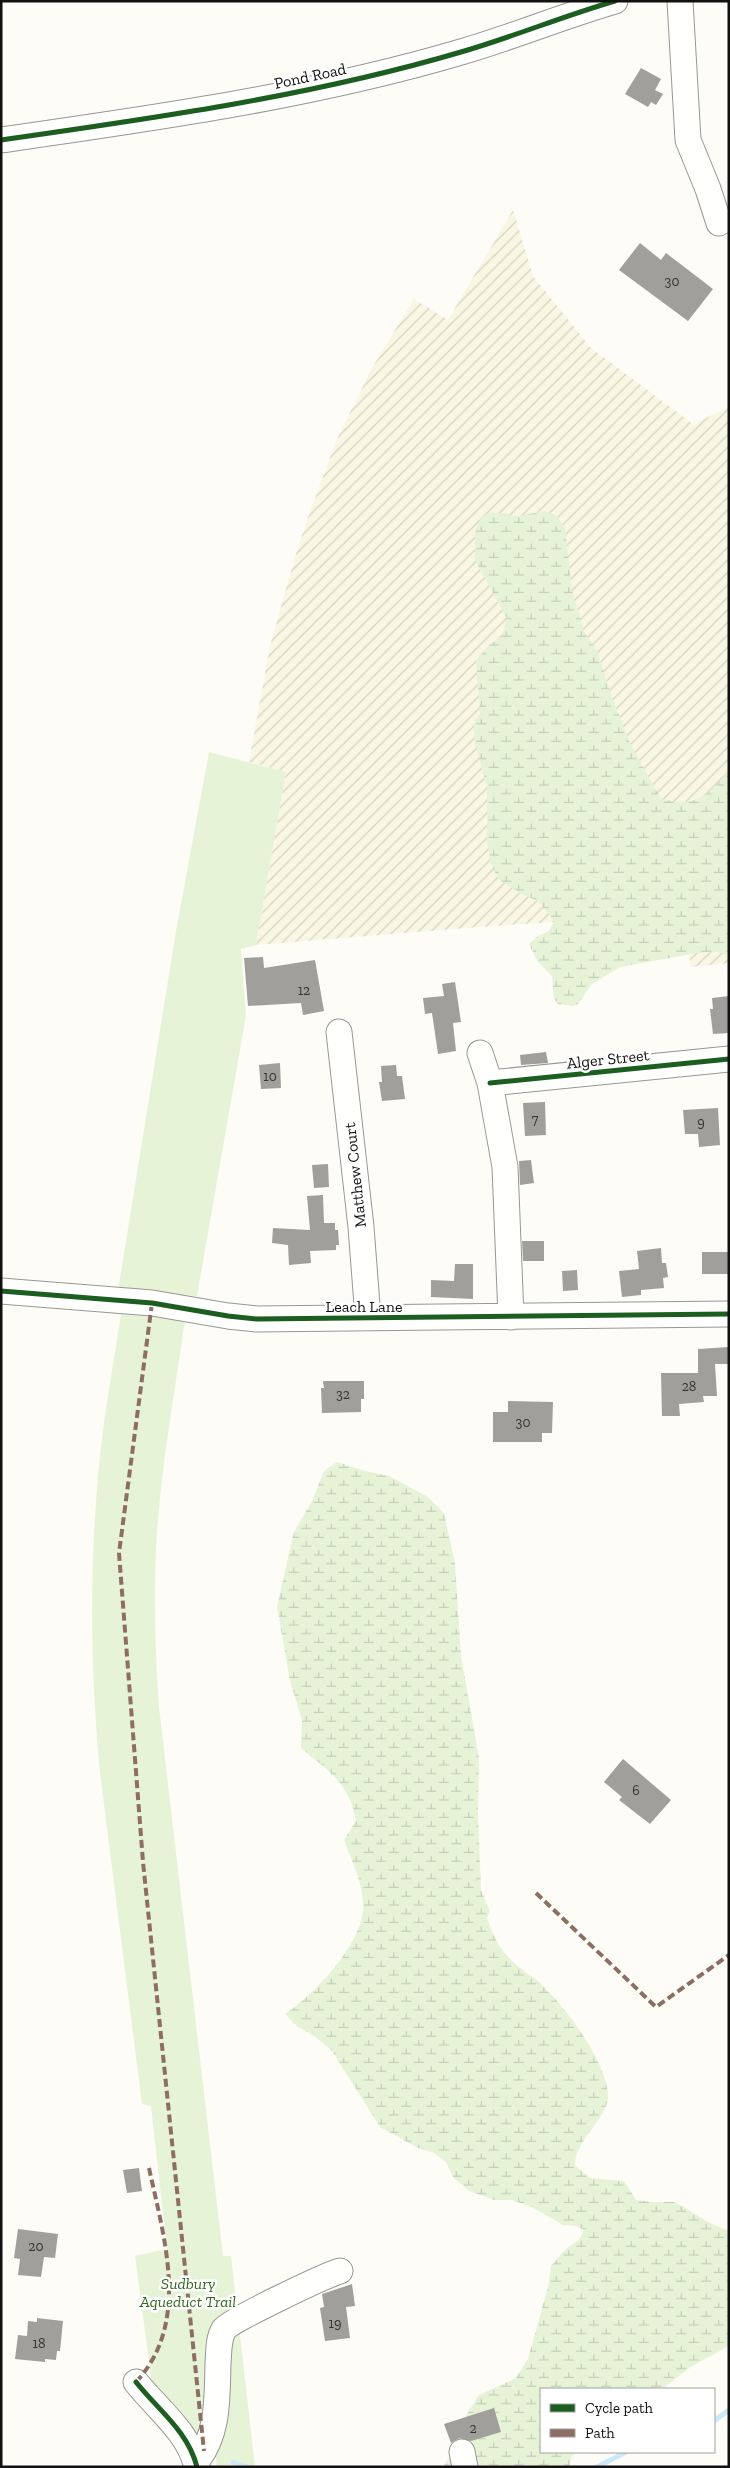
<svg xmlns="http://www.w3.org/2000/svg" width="730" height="2468" viewBox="0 0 730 2468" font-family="'Zilla Slab',serif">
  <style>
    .farmland { fill: url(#farmland-furrows) }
    .wetland { fill: url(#wetland-marsh) }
    .park { fill: #e7f3d7 }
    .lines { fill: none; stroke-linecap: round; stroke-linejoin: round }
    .stream { stroke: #cde8f7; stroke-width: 5 }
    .building { fill: #a19f9c }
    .minor-casing { stroke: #979795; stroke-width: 27 }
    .minor { stroke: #fffffe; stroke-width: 25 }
    .quiet { stroke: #8d6e63; stroke-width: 4; stroke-dasharray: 8 4; stroke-linecap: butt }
    .cycleway-casing { stroke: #fff; stroke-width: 8 }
    .cycleway { stroke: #1b5e20; stroke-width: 5 }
    .labels { text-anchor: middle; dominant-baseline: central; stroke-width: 5; stroke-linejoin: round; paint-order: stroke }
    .number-label { font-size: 14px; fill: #353434 }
    .street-label { font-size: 16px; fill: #111; stroke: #fff }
    .park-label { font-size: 16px; font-style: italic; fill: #2f6b1f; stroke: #fff }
  </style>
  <defs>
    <pattern id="farmland-furrows" width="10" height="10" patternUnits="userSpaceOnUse" patternTransform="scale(1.25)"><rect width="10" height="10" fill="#f9f7e4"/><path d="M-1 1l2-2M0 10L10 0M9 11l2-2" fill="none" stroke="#d4d3c3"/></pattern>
    <pattern id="wetland-marsh" width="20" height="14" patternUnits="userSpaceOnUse" patternTransform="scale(1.25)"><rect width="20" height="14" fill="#e7f3d7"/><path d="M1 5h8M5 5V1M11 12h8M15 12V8" fill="none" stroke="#c5cfb8"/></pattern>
  </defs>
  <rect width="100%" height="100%" fill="#fdfcf7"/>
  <!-- farmland -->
  <path class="farmland" d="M513 210 533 276 591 348 693 424 729 407V963L691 967 684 910 634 917 478 927 256 945 286 772 249 762 270 646 295 557 308 517 337 439 372 368 414 299 448 320Z"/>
  <!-- wetland -->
  <path class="wetland" d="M545 511 557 516 565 528 572 590 584 631 598 653 612 698 631 745 661 799C698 807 706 797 729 770V955L717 952 697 953 620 967 592 984 578 1004 573 1006 558 1004 554 999 552 976 538 962 529 944 538 936 549 931 554 921 538 901 521 894 498 879 491 863 487 842V787L474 739V723L480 713 476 660 489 645 502 636 507 619 475 560V530L482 516 491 512 517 516Z
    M337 1462 365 1471 389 1476 428 1497 444 1513 455 1564 461 1656 479 1758 478 1815 481 1890 490 1911 487 1918C494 1939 502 1954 520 1968 528 1974 537 1979 544 1987 568 2011 604 2059 608 2093 610 2118 575 2139 575 2165L590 2178 624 2181 636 2200 653 2202H675L708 2222 729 2231V2346L692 2366 662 2389H541V2452H576L572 2456 569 2467H443L449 2458 453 2436 479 2395 516 2378 528 2359 548 2287 551 2266 566 2249 579 2240 584 2230 576 2226 563 2225 532 2207 511 2200H494L469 2191 453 2177 446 2162 434 2153 418 2148 380 2127 332 2051 317 2038 297 2026 285 2014C315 1994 359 1947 363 1911 365 1887 352 1862 344 1840L356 1821C349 1782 329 1772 301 1748L302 1720 290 1681 277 1606 294 1532 312 1501 324 1471Z"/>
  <!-- park -->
  <path class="park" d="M209 752 286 772 256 945 241 949 246 1015 197 1296 118 1291 176 931Z
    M121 1314 185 1320C175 1391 162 1461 157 1532 153 1590 155 1649 159 1707L223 2256H231L255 2467H217L215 2451 153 2391 135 2256 167 2249 151 2106 142 2104 100 1773C90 1668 89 1562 100 1456 105 1409 114 1361 121 1314Z"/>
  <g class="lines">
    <!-- stream -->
    <path class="stream" d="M714 2421 729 2410
      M233 2462 247 2467
      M597 2467 626 2452"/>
  </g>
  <!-- building -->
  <path class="building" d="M641 68 661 79 655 90 663 94 656 105 651 102 648 107 625 94Z
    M640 243 661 260 666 253 713 289 688 321 619 270Z
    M263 957 264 968 315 960 324 1011 303 1015 301 1003 248 1006 244 958Z
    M455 982 461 1022 453 1023 456 1051 438 1054 432 1013 425 1014 423 998 444 996 442 984Z
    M729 996V1033L713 1034 710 1009H713L712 998Z
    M546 1052 548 1063 521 1065 520 1055Z
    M280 1063 281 1088 261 1089 259 1065Z
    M396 1065 397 1076H402L405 1099 382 1101 379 1082H382L381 1066Z
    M545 1102 546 1135 525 1136 523 1103Z
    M718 1108 720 1145 699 1147 698 1134H685L683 1110Z
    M531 1160 534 1183 520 1185 519 1161Z
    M328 1164 329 1187 314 1188 312 1165Z
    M323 1195 324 1223H335V1230H338L339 1245H336V1250L310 1251 311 1263 289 1265 288 1245 272 1243 273 1228 310 1230 307 1196Z
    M522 1241H544V1261H523Z
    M661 1248 662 1263H666L668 1277 663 1278 664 1288 641 1290V1295L622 1297 619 1271 639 1269 637 1251Z
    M702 1252H729V1274H702Z
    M455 1264H473V1299L431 1297V1280L454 1281Z
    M577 1270 578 1290 563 1291 562 1271Z
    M729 1347V1364H715L717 1396H703L704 1402 679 1404 680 1416H662L661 1373H698V1349Z
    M323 1381H364V1399H361V1412L322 1413 321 1388H324Z
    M508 1401 553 1402 552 1433H542V1442H493V1412H508Z
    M623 1759 671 1800 650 1824 619 1800 622 1797 604 1782Z
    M139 2168 142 2191 127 2193 123 2170Z
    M18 2229 58 2234 55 2258 44 2257 41 2277 18 2275 20 2259 14 2258Z
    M352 2284 355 2306 346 2307 350 2338 325 2341 320 2308 324 2307 322 2294Z
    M37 2318 63 2321 60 2351H57L56 2360 45 2359V2362L15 2359 18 2335 27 2336 28 2321 37 2322Z
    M494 2408 501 2432 471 2441 459 2438 451 2443 444 2424Z"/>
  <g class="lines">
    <!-- minor casing -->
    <g class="minor-casing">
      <path id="minor" d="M680 1 688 140 708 189 719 223
        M1 140C155 118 312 96 461 52 513 37 563 16 615 1
        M339 1032 361 1227 368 1318
        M480 1053 490 1083 505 1167 511 1317
        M490 1083 729 1059
        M1 1291 152 1303 228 1316 257 1319 729 1314
        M136 2382C158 2410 188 2431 197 2467
        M462 2452 465 2467
        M196 2462C219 2434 217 2398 218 2363 219 2352 218 2339 224 2329 229 2321 326 2275 340 2271"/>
    </g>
    <!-- minor -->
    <use href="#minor" class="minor"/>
    <!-- quiet -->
    <path class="quiet" d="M152 1303 119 1553 143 1862 204 2451
      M536 1893 656 2007 729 1955
      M136 2382C191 2323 164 2238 149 2168"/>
    <!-- cycleway casing -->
    <g class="cycleway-casing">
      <path id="cycleway" d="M1 140C155 118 312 96 461 52 513 37 563 16 615 1
        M490 1083 729 1059
        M1 1291 152 1303 228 1316 257 1319 729 1314
        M136 2382C158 2410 188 2431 197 2467"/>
    </g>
    <!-- cycleway -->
    <use href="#cycleway" class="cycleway"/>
  </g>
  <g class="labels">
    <!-- number labels -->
    <g class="number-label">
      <text x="672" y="281">30</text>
      <text x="304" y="990">12</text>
      <text x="270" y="1076">10</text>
      <text x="535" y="1119">7</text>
      <text x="701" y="1122">9</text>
      <text x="689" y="1386">28</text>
      <text x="343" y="1394">32</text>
      <text x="523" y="1422">30</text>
      <text x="636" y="1790">6</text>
      <text x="36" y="2246">20</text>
      <text x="335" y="2323">19</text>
      <text x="39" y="2343">18</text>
      <text x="473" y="2428">2</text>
    </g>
    <!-- street labels -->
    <g class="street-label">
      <text transform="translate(310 76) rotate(-12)">Pond Road</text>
      <text transform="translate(608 1059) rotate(-6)">Alger Street</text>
      <text transform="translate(355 1175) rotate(-96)">Matthew Court</text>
      <text x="364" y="1306">Leach Lane</text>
    </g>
    <!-- park labels -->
    <g class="park-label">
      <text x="188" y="2283">Sudbury<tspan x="188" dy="18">Aqueduct Trail</tspan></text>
    </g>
  </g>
  <!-- border -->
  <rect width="730" height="2468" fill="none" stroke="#111111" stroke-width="5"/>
  <!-- legend -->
  <rect x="540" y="2388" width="175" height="65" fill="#ffffff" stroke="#a0a0a0"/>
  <rect x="550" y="2404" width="25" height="8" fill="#1b5e20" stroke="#a0a0a0"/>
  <text x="585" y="2413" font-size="15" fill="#111111">Cycle path</text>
  <rect x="550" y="2429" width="25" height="8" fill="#8d6e63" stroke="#a0a0a0"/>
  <text x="585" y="2438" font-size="15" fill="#111111">Path</text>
</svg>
